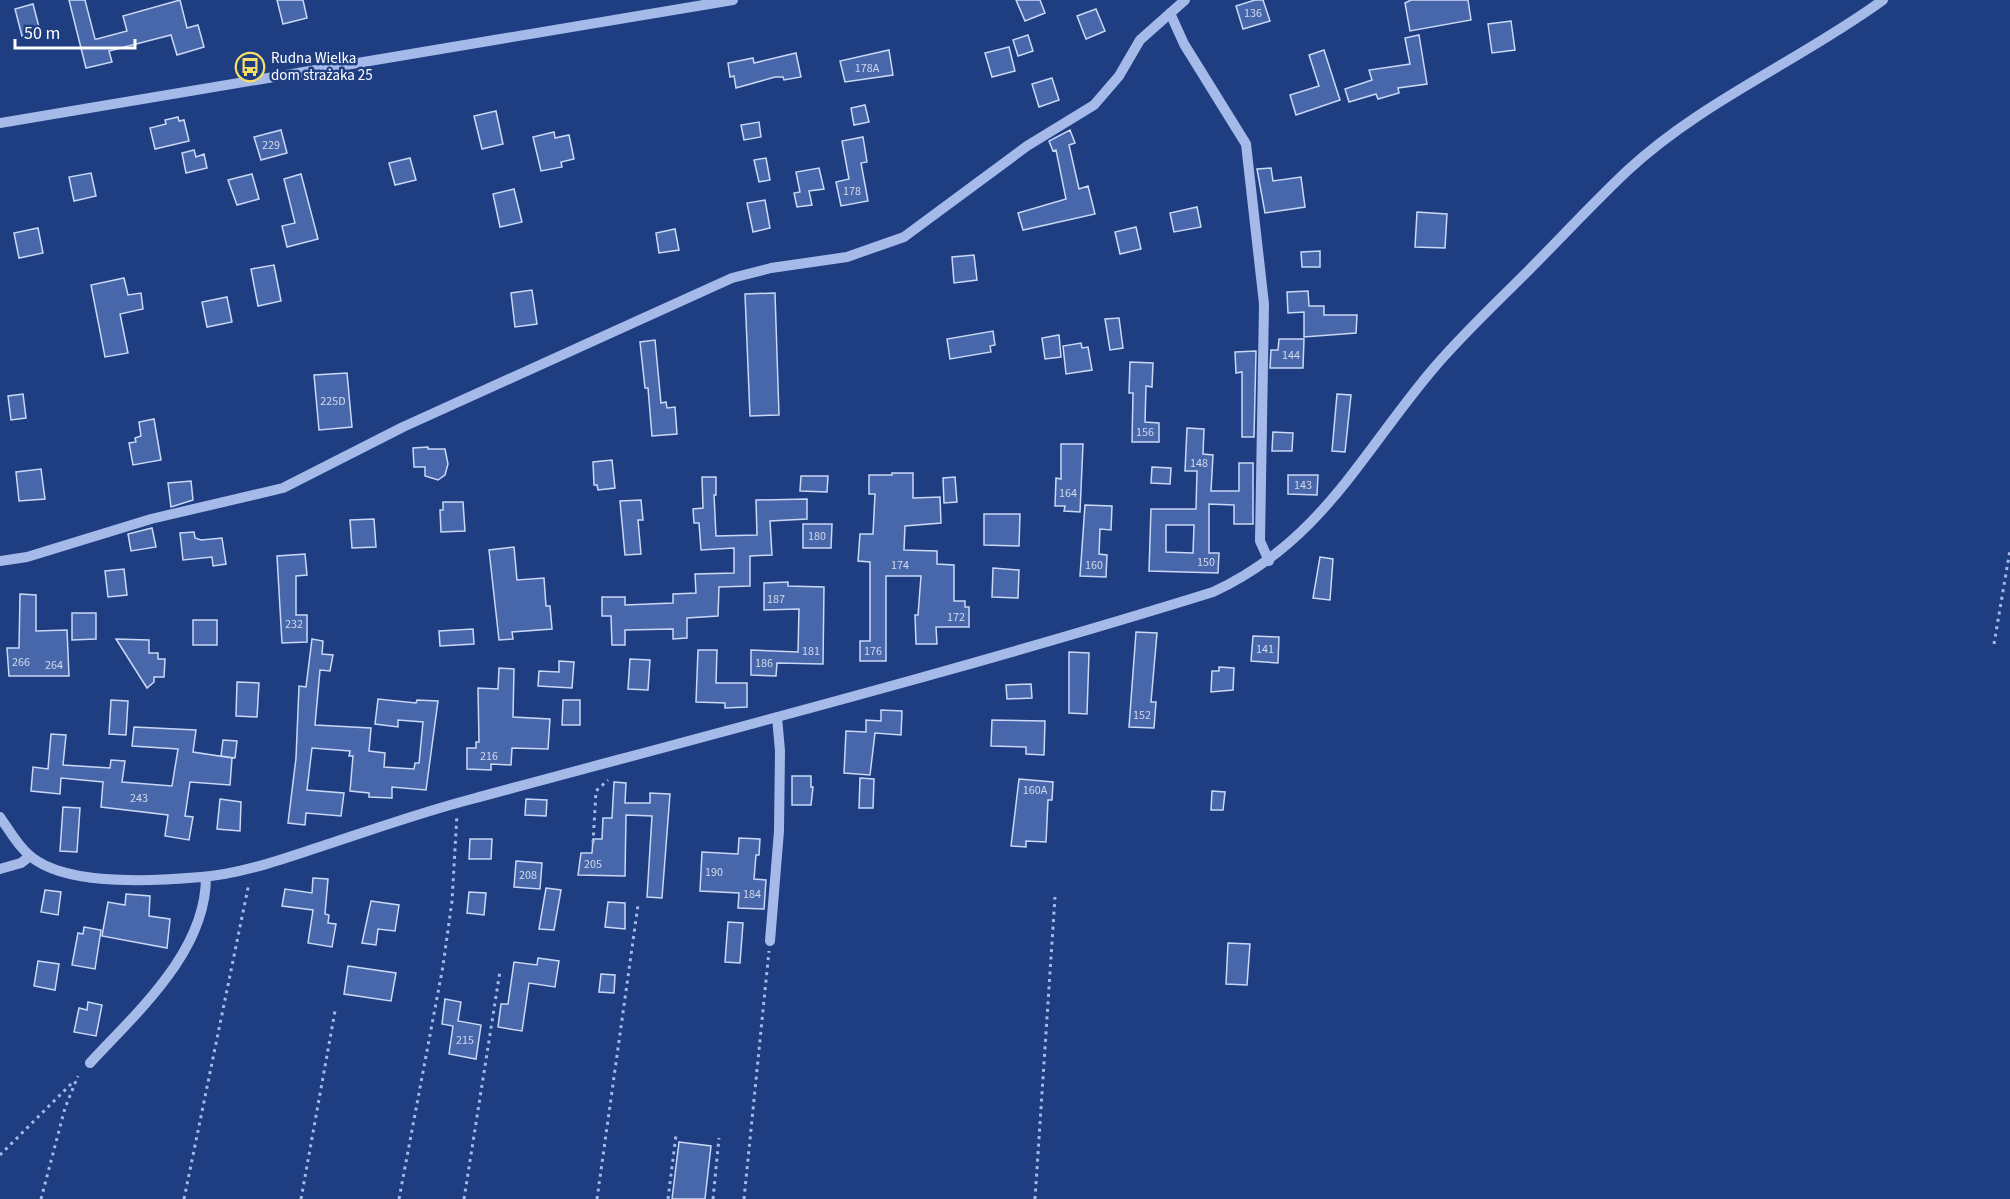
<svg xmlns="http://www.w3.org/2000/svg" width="2010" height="1199" viewBox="0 0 2010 1199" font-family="'Source Sans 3',sans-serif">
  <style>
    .building { fill: #4867aa; stroke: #c9d8f6; stroke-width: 1.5; fill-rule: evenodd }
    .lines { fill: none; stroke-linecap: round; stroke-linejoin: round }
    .path { stroke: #a5bae8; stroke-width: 3; stroke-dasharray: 3 4.5; stroke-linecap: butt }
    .minor { stroke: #a5bae8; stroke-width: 10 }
    .labels { text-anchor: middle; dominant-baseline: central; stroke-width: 5; stroke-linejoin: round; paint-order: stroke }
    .number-label { font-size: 12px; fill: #d1d9ea }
    .poi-label { font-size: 15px; fill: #fff; stroke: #1f3d81; text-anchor: start }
  </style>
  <rect width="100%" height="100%" fill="#1f3d81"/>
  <!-- building -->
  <path class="building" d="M69 0H85L95 39H97L127 31 123 16 180 0 187 28 198 25 204 47 177 55 171 35 109 51 112 62 86 68Z
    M277 0H303L307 18 283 24Z
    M1016 0H1040L1045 13 1025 21Z
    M1255 0H1263L1270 21 1243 29 1236 6Z
    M1411 0H1468L1471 20 1410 31 1405 3Z
    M33 4 40 31 22 36 15 9Z
    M1096 9 1105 31 1086 39 1077 16Z
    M1511 21 1515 50 1492 53 1488 24Z
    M1028 35 1033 51 1018 56 1013 40Z
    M1419 35 1427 84 1398 88 1399 93 1378 99 1376 94 1349 102 1345 89 1372 80 1369 70 1410 64 1405 38Z
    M1009 47 1015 71 992 77 985 53Z
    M889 50 893 75 845 82 840 61Z
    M1324 50 1340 100 1296 115 1290 95 1319 86 1309 55Z
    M796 53 801 77 784 80 783 77H775L736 88 734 76 730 77 728 63 753 58 754 63Z
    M1052 78 1059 100 1039 107 1032 84Z
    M865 105 869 122 854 125 851 108Z
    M496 111 503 144 482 149 474 116Z
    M178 117 179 121 184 120 189 141 155 149 150 128 166 124 165 120Z
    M759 122 761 137 744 140 741 125Z
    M281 130 287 153 261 160 254 137Z
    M1070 130 1075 143 1069 145 1079 189 1088 186 1095 214 1023 230 1018 213 1066 199 1056 150 1053 151 1049 141Z
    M554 132 555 138 569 135 574 159 561 162 562 167 541 171 533 137Z
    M863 137 867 162 861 163 868 201 841 206 836 182 849 179 842 141Z
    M194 150 196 157 204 154 207 168 186 173 182 153Z
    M410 158 416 180 395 185 389 163Z
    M766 158 770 180 759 182 754 160Z
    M819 168 824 189 809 191 812 205 797 207 794 193 800 192 796 172Z
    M1271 168 1273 181 1301 177 1305 207 1265 213 1257 169Z
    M91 173 96 196 74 201 69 177Z
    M252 174 259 199 237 205 228 180Z
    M301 174 318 239 287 247 282 226 295 223 284 179Z
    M514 189 522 222 500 227 493 194Z
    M765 200 770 228 753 232 747 203Z
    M1197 207 1201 227 1174 232 1170 213Z
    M1417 212 1447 214 1445 248 1415 247Z
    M1136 227 1141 249 1120 254 1115 232Z
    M38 228 43 253 19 258 14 233Z
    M675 229 679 250 659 253 656 233Z
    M1320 251V267H1302L1301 252Z
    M974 255 977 280 954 283 952 257Z
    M274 265 281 301 258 306 251 269Z
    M124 278 128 295 141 293 143 309 120 314 128 353 105 357 91 285Z
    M532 290 537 324 515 327 511 293Z
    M1308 291 1309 306H1324V315H1357L1356 333 1304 337V312L1288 313 1287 292Z
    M775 293 779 415 750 416 745 294Z
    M227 297 232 322 207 327 202 302Z
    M1119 318 1123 348 1110 350 1105 319Z
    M993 331 995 345 990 346 991 352 950 359 947 339Z
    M1059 335 1061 357 1045 359 1042 338Z
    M1279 339H1304L1303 368H1270L1271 350H1278Z
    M655 340 661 403 666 402 667 408 675 407 677 434 652 436 648 388H645L640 342Z
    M1081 343 1082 348 1088 347 1092 370 1066 374 1063 346Z
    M1256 351 1254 437H1242V372L1236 373 1235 352Z
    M1130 362 1153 363 1152 387 1146 386 1145 422 1159 423V442H1132L1133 393H1129Z
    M347 373 352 427 319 430 314 375Z
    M23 394 26 418 11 420 8 396Z
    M1337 394 1351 395 1345 452 1332 451Z
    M154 419 161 460 133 465 129 443 136 442 135 438 141 436 139 422Z
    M1187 428 1204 429 1203 454 1213 455 1211 491H1239V463H1253V524H1234V505L1209 504V553H1219L1218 573 1149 571 1151 509H1196L1197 471H1185ZM1166 525H1194L1193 553 1166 552Z
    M1273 432 1293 433 1292 451H1272Z
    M1061 444H1083L1080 512 1064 511 1065 506H1055L1056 478 1061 479Z
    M428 447V449H445L448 464 445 475 438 480 425 476V467H414L413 448Z
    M612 460 615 488 598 490 597 485H594L593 462Z
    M1152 467 1171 468 1170 484 1151 483Z
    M41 469 45 499 19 501 16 472Z
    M892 473H913V498L940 497 941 523 905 526 904 550 937 551V564L954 565V601H965V607H969V627H936L937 644H916L915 615H918L921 576H886V661H860V641H870V562L858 561 860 534H873L875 494H869V475H892Z
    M1288 475H1318L1317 495 1288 494Z
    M801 476H828L827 492 800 491Z
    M702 477H716V495H714L716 536 757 535 756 500 807 499V519L770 521 772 555 750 556V586L719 587 718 616 687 618V638L673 639V629L625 630V645H612L611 616H602V597H625V605L673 603V594L696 593 695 574 734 573V548L701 550 699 523H694L693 509 703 508Z
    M955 477 957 502 944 503 943 478Z
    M191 481 193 500 171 507 168 483Z
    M641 500 643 520H638L641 554 625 555 620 501Z
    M443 502H463L465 531 441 532 440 510H443Z
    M1085 505 1112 506 1111 530 1100 529 1099 554 1107 555 1106 577 1080 576Z
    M984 514H1020L1019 546 984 545Z
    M374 519 376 547 352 548 350 520Z
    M803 524H832L831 548H803Z
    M152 528 156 547 131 551 128 534Z
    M194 532 195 538 201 540 222 538 226 564 213 566 212 557 183 560 180 533Z
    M514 547 517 580 544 578 546 606H550L552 629 512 632 513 639 499 640 489 550Z
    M305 554 307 575 296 576V615H307V642L282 643 277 556Z
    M1320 557 1333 559 1330 600 1313 598Z
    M993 568 1019 570 1018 598 992 597Z
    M124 569 127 595 108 597 105 571Z
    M788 582V586L824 587 823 664 777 663 776 676 751 675V650L798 652 799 609 764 610V583Z
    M20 594 36 595V631L67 630 69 676H9L7 648H19Z
    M72 613H96V639L72 640Z
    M193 620H217V645H193Z
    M473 629 474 644 440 646 439 631Z
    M1136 632 1157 633 1151 702H1156L1154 728 1129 727Z
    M1253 636 1279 637 1278 663 1251 661Z
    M116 639 149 640V653H158V659H165L164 677H154V682L147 688Z
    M312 639 323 641 322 654 333 655 330 671 320 670 315 725 371 728 369 751 385 753 384 767 414 769 415 763H419L423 722 398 720V727L375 724 378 699 416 703 417 700 438 701 426 790 392 787V798L369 797V793L350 791 353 756H349L350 751 312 748 307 790 344 793 341 816 306 813 305 825 288 823 296 758 299 686 306 687Z
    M698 650H717L716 683H747V707L725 708V703L696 702Z
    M1069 652 1089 653 1087 714 1069 713Z
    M630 659 650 660 648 690 628 689Z
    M559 661 574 662 572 688 538 686 539 671 559 672Z
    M1219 667 1234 668 1233 690 1211 692 1212 671H1219Z
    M499 668 514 669 513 717 550 719 548 749 512 748 511 765 491 764V770L467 769V748H476V742H479L478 688 498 689Z
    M237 682 259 683 257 717 236 716Z
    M1031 684 1032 698 1007 699 1006 685Z
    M111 700 128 701 126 735 109 734Z
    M563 700H580V725H562Z
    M881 710 902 711 901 735 875 733 870 775 844 773 846 731 866 732V720L881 721Z
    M992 720 1045 721 1044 755 1026 754V747L991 746Z
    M134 727 196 730 193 752 232 758 230 785 190 782 185 816 193 817 189 840 165 836 168 815 101 807 103 782 61 778 60 794 31 791 33 767 48 769 51 734 66 735 63 765 110 768 111 760 125 761 122 782 172 786 178 749 132 746Z
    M223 740 237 741 235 758 221 756Z
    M792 776H811V787H813L811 805H792Z
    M860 778 874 779 873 808H859Z
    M1019 779 1053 782 1052 800H1048L1046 842 1026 841V847L1011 846Z
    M614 782 626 783 625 803H650V793L670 794 662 898 647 897 652 816 626 815 625 876 578 875 581 853H592L593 839H602L603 818H612Z
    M1212 791 1225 792 1223 810H1211Z
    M220 799 241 802 240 831 217 829Z
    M526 799 547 800 546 816 525 815Z
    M63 807 80 808 77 852 60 851Z
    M739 838 760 839 759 855H756L754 879 766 880 764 909 738 908 739 893 700 891 702 852 738 854Z
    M470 839H492L491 859H469Z
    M516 861 542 863 540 889 514 887Z
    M313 878 328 879 325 914 329 915 328 923 336 924 332 947 308 943 313 910 282 906 285 889 312 893Z
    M546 888 561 890 554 930 539 929Z
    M45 890 61 892 58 915 41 912Z
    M469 892 486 893 484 915 467 913Z
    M126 894 150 896 149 916 170 919 167 948 102 936 108 902 125 905Z
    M371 901 399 905 395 931 378 929 376 945 362 943Z
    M608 902 625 903V929L605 927Z
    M728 922 743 923 740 963 725 962Z
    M84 927 101 930 95 969 72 965 78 933 83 934Z
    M1228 943 1250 944 1247 985 1226 984Z
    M538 958 559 961 555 987 529 983 522 1031 498 1027 501 1004H508L514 962 537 965Z
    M38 961 59 964 55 990 34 986Z
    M348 966 396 973 391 1001 344 994Z
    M601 974 615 975 614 993 599 992Z
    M445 999 461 1002 458 1021 481 1025 476 1059 449 1054 453 1026 442 1024Z
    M88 1002 102 1005 96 1036 74 1032 79 1008 87 1010Z
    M679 1142 711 1146 705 1199H672Z"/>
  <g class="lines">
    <!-- path -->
    <path class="path" d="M1994 644 2010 550
      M593 843 596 791 608 780
      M0 1155 73 1082
      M41 1199 65 1108 78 1076
      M184 1199 249 883
      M301 1199 335 1011
      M399 1199 443 966 452 901 457 814
      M464 1199 500 971
      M597 1199 638 905
      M668 1199 676 1135
      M713 1199 719 1138
      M744 1199 769 951
      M1035 1199 1055 897"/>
    <!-- minor -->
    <path class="minor" d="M1170 13 1184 44 1246 144 1264 304 1260 541 1269 561
      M0 123 733 0
      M0 561 27 557 151 519 283 488 403 427 732 278 771 268 847 257 904 237 1027 146 1094 105 1119 76 1140 40 1185 0
      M0 817C11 833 21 851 37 861 76 886 156 881 201 877 239 874 277 861 313 849 366 832 418 813 472 799 720 732 969 668 1213 592 1321 542 1361 454 1433 369 1462 335 1494 305 1525 274 1559 240 1592 204 1627 171 1702 101 1801 60 1883 0
      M0 869 21 863 30 856
      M770 941 779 831 780 751 777 717
      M90 1063C137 1012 206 952 206 877"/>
  </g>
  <!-- icons -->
  <defs>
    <g id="bus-ring" transform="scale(1.5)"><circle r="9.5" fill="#1f3d81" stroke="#f6df65" stroke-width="1.5"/><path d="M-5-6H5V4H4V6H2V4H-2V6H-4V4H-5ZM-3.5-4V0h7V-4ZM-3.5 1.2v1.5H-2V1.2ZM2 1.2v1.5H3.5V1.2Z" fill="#f6df65"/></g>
  </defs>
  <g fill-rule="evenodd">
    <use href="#bus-ring" x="250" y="67"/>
  </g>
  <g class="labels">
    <!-- number labels -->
    <g class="number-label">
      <text x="1253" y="13">136</text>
      <text x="867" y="68">178A</text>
      <text x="271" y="145">229</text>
      <text x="852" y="191">178</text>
      <text x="1291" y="355">144</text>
      <text x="333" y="401">225D</text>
      <text x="1145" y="432">156</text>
      <text x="1199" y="463">148</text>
      <text x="1303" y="485">143</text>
      <text x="1068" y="493">164</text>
      <text x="817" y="536">180</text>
      <text x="1206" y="562">150</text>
      <text x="900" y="565">174</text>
      <text x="1094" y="565">160</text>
      <text x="776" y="599">187</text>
      <text x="956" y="617">172</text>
      <text x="294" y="624">232</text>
      <text x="1265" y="649">141</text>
      <text x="811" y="651">181</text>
      <text x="873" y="651">176</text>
      <text x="21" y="662">266</text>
      <text x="764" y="663">186</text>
      <text x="54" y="665">264</text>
      <text x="1142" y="715">152</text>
      <text x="489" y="756">216</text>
      <text x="1035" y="790">160A</text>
      <text x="139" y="798">243</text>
      <text x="593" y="864">205</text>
      <text x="714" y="872">190</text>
      <text x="528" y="875">208</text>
      <text x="752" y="894">184</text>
      <text x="465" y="1040">215</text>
    </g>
    <!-- poi labels -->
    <g class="poi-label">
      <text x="271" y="58">Rudna Wielka<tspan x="271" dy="17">dom strażaka 25</tspan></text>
    </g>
  </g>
  <!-- scale -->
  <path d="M15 39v9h120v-9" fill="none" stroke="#ffffff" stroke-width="3"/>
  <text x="24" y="39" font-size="18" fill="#ffffff" stroke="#1f3d81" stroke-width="4.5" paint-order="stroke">50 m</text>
</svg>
